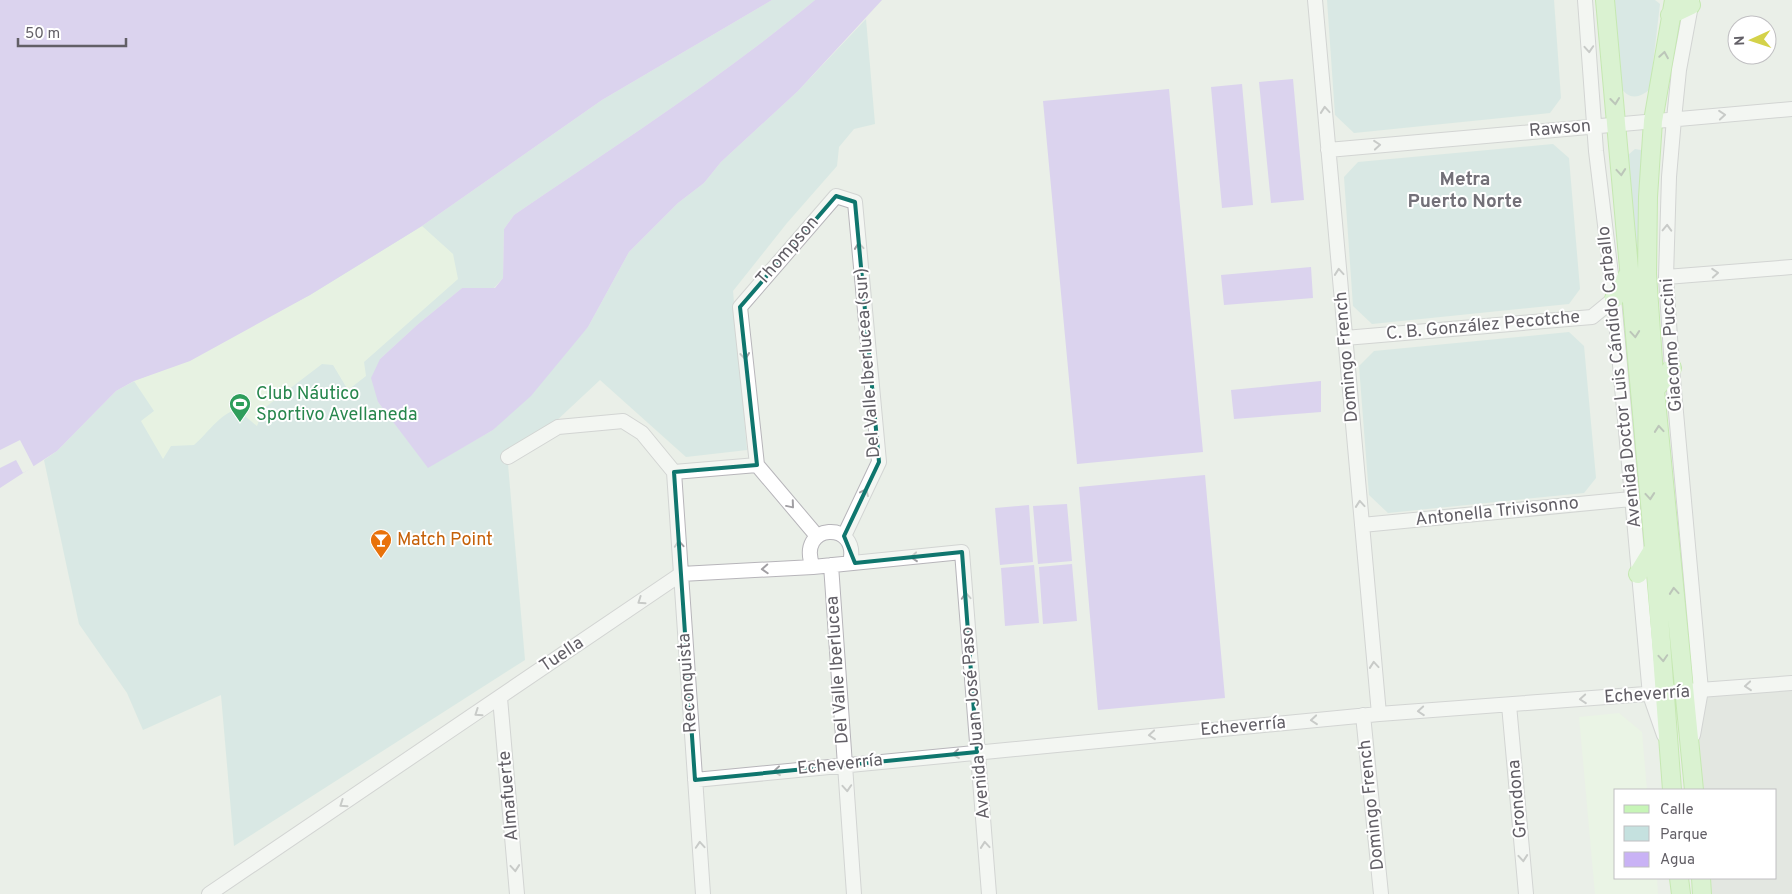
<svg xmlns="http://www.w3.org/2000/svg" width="1792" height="894" viewBox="0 0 1792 894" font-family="Overpass,sans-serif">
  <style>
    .commercial { fill: #eafae2 }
    .industrial { fill: #dbdeda }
    .green { fill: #c5e1df }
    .sand { fill: #e5f7dc }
    .water { fill: #c9b2f5 }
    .pier { fill: #eaefe8 }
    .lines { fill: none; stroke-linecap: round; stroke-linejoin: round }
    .minor-casing { stroke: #b7b5ba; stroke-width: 16 }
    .major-casing { stroke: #9ae070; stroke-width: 20 }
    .minor { stroke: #fff; stroke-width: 14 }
    .major { stroke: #c7f5b7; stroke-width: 18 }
    .oneway { stroke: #a19fa3 }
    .oneway2 { stroke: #859482 }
    .marked { fill: none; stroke: #0f766e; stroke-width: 4; stroke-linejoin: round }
    .labels { text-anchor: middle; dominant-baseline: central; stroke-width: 4; stroke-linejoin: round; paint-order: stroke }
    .street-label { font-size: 18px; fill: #625f66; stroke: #fff }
    .leisure-label { font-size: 18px; fill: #27864d; stroke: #fff; text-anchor: start }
    .food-label { font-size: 18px; fill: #c56008; stroke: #fff; text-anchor: start }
    .neighbourhood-label { font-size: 19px; font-weight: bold; fill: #737078; stroke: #fff }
  </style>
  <rect width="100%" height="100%" fill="#eaefe8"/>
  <!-- commercial -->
  <path class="commercial" d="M1619 713 1642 732 1647 790H1616V878H1657L1658 894H1595L1579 717Z"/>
  <!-- industrial -->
  <path class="industrial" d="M1792 683V894H1702L1701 878H1776V790H1694L1683 692Z"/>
  <!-- green -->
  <path class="green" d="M772 0H815C720 79 616 145 514 215L504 229 503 278 494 288H462L417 325 380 359 378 402 428 467 493 430 588 327 629 252 678 203 704 183 721 162 798 91 866 19 875 124 854 129 839 147 837 166 787 223 733 291 747 450 686 457 600 380 554 423 507 453 525 660 234 846 221 695 143 730 127 693 79 624 44 460 57 451 116 391 422 226 602 100Z
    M1327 0H1554L1561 98 1550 113 1354 133 1335 115Z
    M1613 0H1655L1660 4 1650 89C1639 99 1628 100 1620 86Z
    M1553 144 1569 158 1580 289 1569 304 1372 324 1353 306 1344 177 1358 162Z
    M1635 149 1641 150 1644 155 1642 201 1671 670 1627 156Z
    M1569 332 1584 346 1596 478 1584 493 1388 513 1369 495 1359 366 1374 351Z"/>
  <!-- sand -->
  <path class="sand" d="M422 226 453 254 458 279 364 362 366 376 348 390 333 365 322 364 263 409 257 426 246 417 243 408C221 411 210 431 194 445L171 446 163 459 141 421 154 411 134 381 159 371 310 295Z"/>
  <!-- water -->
  <path class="water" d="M0 0H772L602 100 422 226 310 295 190 361 134 381 116 391 57 451 0 488Z
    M815 0H882L798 91 721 162 704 183 678 203 629 252 588 327 531 396 493 430 428 468 378 402 371 378 380 359 417 325 462 288H495L503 278 504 229 514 215C616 145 720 79 815 0Z
    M1293 79 1304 200 1271 203 1259 82Z
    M1242 84 1253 205 1222 208 1211 87Z
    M1169 89 1203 452 1077 464 1043 101Z
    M1311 267 1313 298 1224 305 1221 275Z
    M1321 381V412L1234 419 1231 390Z
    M1205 475 1225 698 1098 710 1079 487Z
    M1067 504 1072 561 1038 564 1033 506Z
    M1029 505 1033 562 1000 565 995 508Z
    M1072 564 1077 621 1043 624 1039 567Z
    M1034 565 1039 623 1005 626 1001 568Z"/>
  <!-- pier -->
  <path class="pier" d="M20 440 34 467 23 473 16 460 0 468V450Z"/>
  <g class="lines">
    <!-- minor casing -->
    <g class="minor-casing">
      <path id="minor" d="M1315 0 1379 714
        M1585 0 1596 151 1614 299 1650 695 1664 735
        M1692 0 1679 70 1674 119 1669 177 1666 277 1672 368 1701 690 1693 735
        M1328 150 1792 109
        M1666 277 1792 267
        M1345 338 1592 317 1614 299
        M508 457 558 427 623 421 642 433 674 472
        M674 472 703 894
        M674 472 757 465
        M1362 525 1631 499
        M817 536 757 465 740 307 836 196 855 202 879 462 844 536
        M831 565 854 894
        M813 567C795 523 861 519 850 563
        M500 698 517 894
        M1509 705 1526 894
        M1363 715 1381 894
        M695 780 1379 714 1792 683
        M209 894 681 574 813 567 962 552 989 894"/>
    </g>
    <!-- major casing -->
    <g class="major-casing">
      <path id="major" d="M1605 0 1654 548 1672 790
        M1674 0 1653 121 1648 197 1647 274 1655 390 1694 790
        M1670 15 1691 5
        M1614 299 1629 273
        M1655 390 1672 368
        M1638 574 1654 548
        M1679 878 1681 894
        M1701 878 1702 894"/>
    </g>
    <!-- minor -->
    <use href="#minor" class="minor"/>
    <!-- major -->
    <use href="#major" class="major"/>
  </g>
  <!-- one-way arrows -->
  <defs><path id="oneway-chevron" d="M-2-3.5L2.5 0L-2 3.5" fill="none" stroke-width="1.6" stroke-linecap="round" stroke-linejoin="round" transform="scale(1.25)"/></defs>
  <g class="oneway">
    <use href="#oneway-chevron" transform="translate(1589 49) rotate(86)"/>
    <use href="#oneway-chevron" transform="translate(1325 110) rotate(-95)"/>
    <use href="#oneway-chevron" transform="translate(1722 115) rotate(-5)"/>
    <use href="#oneway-chevron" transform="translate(1377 145) rotate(-5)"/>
    <use href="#oneway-chevron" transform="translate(1667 228) rotate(-88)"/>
    <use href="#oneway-chevron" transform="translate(859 246) rotate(-95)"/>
    <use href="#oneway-chevron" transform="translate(1339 272) rotate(-95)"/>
    <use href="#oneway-chevron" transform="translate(1715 273) rotate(-4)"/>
    <use href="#oneway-chevron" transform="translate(745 356) rotate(84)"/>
    <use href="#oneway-chevron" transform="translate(865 492) rotate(-65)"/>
    <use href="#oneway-chevron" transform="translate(1360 504) rotate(-95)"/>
    <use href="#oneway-chevron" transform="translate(791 505) rotate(50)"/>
    <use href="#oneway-chevron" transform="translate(679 544) rotate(-94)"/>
    <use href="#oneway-chevron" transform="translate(914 557) rotate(175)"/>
    <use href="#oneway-chevron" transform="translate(765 569) rotate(177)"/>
    <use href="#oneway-chevron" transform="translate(966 596) rotate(-94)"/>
    <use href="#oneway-chevron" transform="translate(641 601) rotate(146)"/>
    <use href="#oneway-chevron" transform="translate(1374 665) rotate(-95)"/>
    <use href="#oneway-chevron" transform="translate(1748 686) rotate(175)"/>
    <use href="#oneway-chevron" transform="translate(1583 699) rotate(176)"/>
    <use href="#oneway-chevron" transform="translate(1421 711) rotate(176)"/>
    <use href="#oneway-chevron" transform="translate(478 713) rotate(146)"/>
    <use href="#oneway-chevron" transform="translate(1314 720) rotate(175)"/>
    <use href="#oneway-chevron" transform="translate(1152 735) rotate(175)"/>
    <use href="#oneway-chevron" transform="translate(956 754) rotate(174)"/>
    <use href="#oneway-chevron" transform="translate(777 771) rotate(174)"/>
    <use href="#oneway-chevron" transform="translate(847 788) rotate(86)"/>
    <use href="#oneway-chevron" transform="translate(343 804) rotate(146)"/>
    <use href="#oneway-chevron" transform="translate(700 845) rotate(-94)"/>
    <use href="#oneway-chevron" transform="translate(985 845) rotate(-95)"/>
    <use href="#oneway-chevron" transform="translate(1523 858) rotate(85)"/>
    <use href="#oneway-chevron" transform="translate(515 868) rotate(85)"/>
  </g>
  <g class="oneway2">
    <use href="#oneway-chevron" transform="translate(1664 55) rotate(-81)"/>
    <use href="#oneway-chevron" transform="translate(1615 101) rotate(84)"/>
    <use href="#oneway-chevron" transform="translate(1621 172) rotate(85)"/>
    <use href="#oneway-chevron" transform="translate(1635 334) rotate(85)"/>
    <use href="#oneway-chevron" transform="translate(1659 429) rotate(-95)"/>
    <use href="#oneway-chevron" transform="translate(1650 496) rotate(85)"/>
    <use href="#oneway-chevron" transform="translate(1674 591) rotate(-95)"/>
    <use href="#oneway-chevron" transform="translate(1663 658) rotate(86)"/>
  </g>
  <!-- marked area -->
  <path d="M0 0H1792V894H0ZM836 196 855 202 879 462 844 536 855 563 962 552 977 752 695 780 674 472 757 465 740 307Z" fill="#eaefe8" fill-opacity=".55" fill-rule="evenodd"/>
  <path class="marked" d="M836 196 855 202 879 462 844 536 855 563 962 552 977 752 695 780 674 472 757 465 740 307Z"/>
  <!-- icons -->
  <defs>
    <g id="stadium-pin" transform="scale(1.125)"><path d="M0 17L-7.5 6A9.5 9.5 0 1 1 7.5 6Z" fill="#2e9e5b" stroke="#fff"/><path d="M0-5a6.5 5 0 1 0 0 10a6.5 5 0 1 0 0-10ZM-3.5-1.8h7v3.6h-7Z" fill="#fff"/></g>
    <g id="bar-pin" transform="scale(1.125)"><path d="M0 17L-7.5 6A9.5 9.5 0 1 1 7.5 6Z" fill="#e8710a" stroke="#fff"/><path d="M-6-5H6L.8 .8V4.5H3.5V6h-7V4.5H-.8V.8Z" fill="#fff"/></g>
  </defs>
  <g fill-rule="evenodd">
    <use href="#stadium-pin" x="240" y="404"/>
    <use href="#bar-pin" x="381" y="540"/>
  </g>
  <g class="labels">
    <!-- street labels -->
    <g class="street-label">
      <text transform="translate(1560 129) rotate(-5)">Rawson</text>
      <text transform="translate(788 251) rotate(-49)">Thompson</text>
      <text transform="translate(1483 326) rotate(-5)">C. B. González Pecotche</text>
      <text transform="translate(1672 345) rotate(-94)">Giacomo Puccini</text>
      <text transform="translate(1347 357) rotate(-95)">Domingo French</text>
      <text transform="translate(868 363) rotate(-94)">Del Valle Iberlucea (sur)</text>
      <text transform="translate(1620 377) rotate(-96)">Avenida Doctor Luis Cándido Carballo</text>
      <text transform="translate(1497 512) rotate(-6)">Antonella Trivisonno</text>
      <text transform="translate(562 655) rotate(-34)">Tuella</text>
      <text transform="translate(838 670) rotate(-94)">Del Valle Iberlucea</text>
      <text transform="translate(688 683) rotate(-94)">Reconquista</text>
      <text transform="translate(1647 695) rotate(-4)">Echeverría</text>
      <text transform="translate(976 723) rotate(-95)">Avenida Juan José Paso</text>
      <text transform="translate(1243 727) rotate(-5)">Echeverría</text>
      <text transform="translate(840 765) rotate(-6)">Echeverría</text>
      <text transform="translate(509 796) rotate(-95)">Almafuerte</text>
      <text transform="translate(1518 799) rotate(-95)">Grondona</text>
      <text transform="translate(1372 805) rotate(-96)">Domingo French</text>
    </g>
    <!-- leisure labels -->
    <g class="leisure-label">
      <text x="256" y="394">Club Náutico<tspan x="256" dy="21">Sportivo Avellaneda</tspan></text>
    </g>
    <!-- food labels -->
    <g class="food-label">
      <text x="397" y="540">Match Point</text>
    </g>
    <!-- neighbourhood labels -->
    <g class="neighbourhood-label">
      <text x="1465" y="180">Metra<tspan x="1465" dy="22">Puerto Norte</tspan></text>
    </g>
  </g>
  <!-- legend -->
  <rect x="1614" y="789" width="162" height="90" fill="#ffffff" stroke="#c0bfc2"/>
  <rect x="1624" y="805" width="25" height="8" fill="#c7f5b7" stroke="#c0bfc2"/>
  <text x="1660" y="814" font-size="15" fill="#625f66">Calle</text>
  <rect x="1624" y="826" width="25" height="15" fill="#c5e1df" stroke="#c0bfc2"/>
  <text x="1660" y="839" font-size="15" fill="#625f66">Parque</text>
  <rect x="1624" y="852" width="25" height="15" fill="#c9b2f5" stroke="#c0bfc2"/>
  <text x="1660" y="864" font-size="15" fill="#625f66">Agua</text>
  <!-- north arrow -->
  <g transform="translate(1752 40) rotate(267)"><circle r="24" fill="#ffffff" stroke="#c0bfc2"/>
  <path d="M0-4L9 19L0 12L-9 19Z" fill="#d4d249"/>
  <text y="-8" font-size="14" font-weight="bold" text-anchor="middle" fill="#625f66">N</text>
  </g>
  <!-- scale -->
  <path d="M18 38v8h108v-8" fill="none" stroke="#625f66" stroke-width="2.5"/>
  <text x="25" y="38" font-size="15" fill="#625f66" stroke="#ffffff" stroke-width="4" paint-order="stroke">50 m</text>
</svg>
